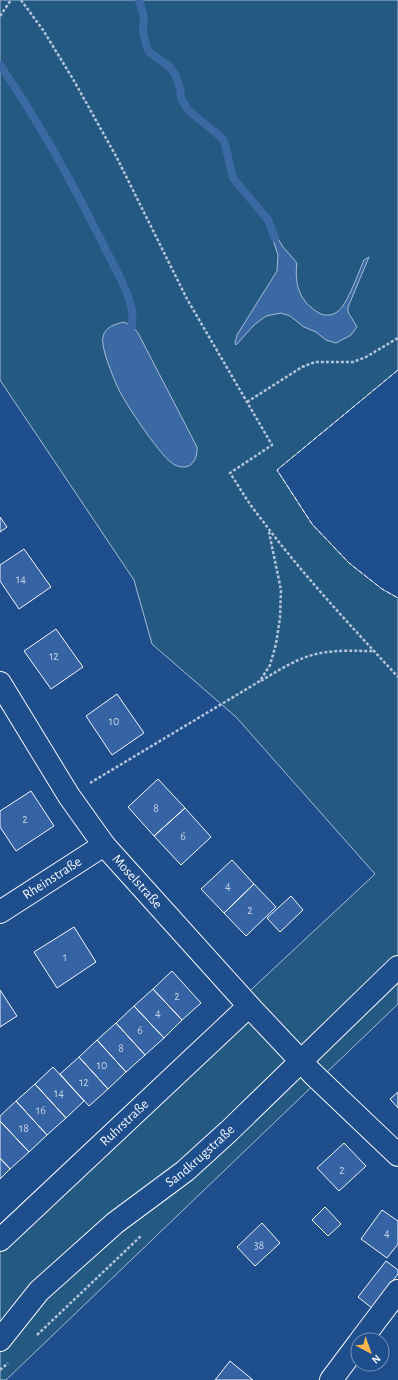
<svg xmlns="http://www.w3.org/2000/svg" width="398" height="1380" viewBox="0 0 398 1380" font-family="'Alegreya Sans',sans-serif">
  <style>
    .green { fill: #245a82; stroke: #a8bbd7 }
    .water { fill: #3b69a3; stroke: #a8bbd7 }
    .lines { fill: none; stroke-linecap: round; stroke-linejoin: round }
    .stream { stroke: #3b69a3; stroke-width: 8 }
    .building { fill: #3563a3; stroke: #f2f6ff }
    .minor-casing { stroke: #f2f6ff; stroke-width: 24 }
    .tertiary-casing { stroke: #f2f6ff; stroke-width: 24 }
    .path { stroke: #b3c4dc; stroke-width: 2.5; stroke-dasharray: 3 2; stroke-linecap: butt }
    .minor { stroke: #1f4e8c; stroke-width: 22 }
    .tertiary { stroke: #1f4e8c; stroke-width: 22 }
    .fence { stroke: #f2f6ff; stroke-width: 1; stroke-dasharray: 5 2; stroke-linecap: butt }
    .labels { text-anchor: middle; dominant-baseline: central; stroke-width: 3; stroke-linejoin: round; paint-order: stroke }
    .number-label { font-size: 12px; fill: #c3d1e8 }
    .street-label { font-size: 14px; fill: #f2f6ff; stroke: #1f4e8c }
  </style>
  <rect width="100%" height="100%" fill="#1f4e8c"/>
  <!-- green -->
  <path class="green" d="M0 0H398V370L277 470 312 524 349 563 382 589 398 598V1004L6 1380H0V1224L375 874 236 717 152 644 134 580 0 380Z"/>
  <!-- water -->
  <path class="water" d="M277 237 283 247 297 263C294 285 300 302 319 313 324 316 332 316 337 312 347 306 359 271 364 260L369 257 348 307V312L357 327 351 335 336 343 326 340 316 332 304 327 290 316 281 313 266 316 254 325 236 345 235 343 237 335 277 271 278 255 273 240 275 238Z
    M124 322 132 326 138 333 197 447C198 460 190 472 175 465 162 459 128 407 120 392 115 382 100 347 103 337 105 327 115 324 124 322Z"/>
  <g class="lines">
    <!-- stream -->
    <path class="stream" d="M139 0 144 17 143 31 146 45 149 52 169 66 175 74 180 88 181 98 188 110 222 138 225 144 233 178 268 220 275 238
      M0 65C39 122 72 182 103 244 112 263 129 291 132 311 133 316 132 321 132 326"/>
  </g>
  <!-- building -->
  <path class="building" d="M0 517 7 527 0 532Z
    M24 549 51 587 19 609 0 581V565Z
    M56 629 83 667 51 689 24 651Z
    M117 694 144 733 112 755 86 716Z
    M158 779 185 808 154 836 128 807Z
    M31 791 54 826 16 851 0 827V811Z
    M185 808 211 837 181 865 154 836Z
    M232 860 254 884 224 913 201 889Z
    M254 884 276 907 246 936 224 913Z
    M291 896 303 910 280 932 267 918Z
    M74 927 96 962 57 988 34 952Z
    M172 971 201 1003 182 1020 153 989Z
    M153 989 182 1020 164 1038 134 1006Z
    M0 990 17 1016 0 1027Z
    M134 1006 164 1038 145 1055 116 1023Z
    M116 1023 145 1055 126 1072 97 1040Z
    M97 1040 126 1072 108 1089 79 1057Z
    M79 1057 108 1089 89 1106 60 1074Z
    M53 1067 84 1101 66 1118 35 1084Z
    M35 1084 66 1118 47 1135 16 1101Z
    M398 1092V1108L390 1099Z
    M16 1101 47 1135 29 1152 0 1121V1116Z
    M0 1121 29 1152 10 1169 0 1158Z
    M344 1143 366 1166 339 1191 317 1168Z
    M0 1158 10 1169 0 1179Z
    M325 1207 341 1224 328 1236 312 1220Z
    M382 1210 398 1221V1244L387 1258 361 1239Z
    M262 1223 280 1243 255 1266 237 1247Z
    M386 1261 398 1270V1274L372 1308 358 1297Z
    M230 1361 253 1380H215Z"/>
  <g class="lines">
    <!-- minor casing -->
    <g class="minor-casing">
      <g id="minor">
        <path id="s1" d="M0 683 69 796 104 845 249 1006 313 1074 398 1155"/>
        <path id="s2" d="M0 912 104 845"/>
        <path id="s3" d="M0 1240 249 1006"/>
        <path d="M361 1340 398 1291"/>
        <path d="M331 1380 358 1344"/>
      </g>
    </g>
    <!-- tertiary casing -->
    <g class="tertiary-casing">
      <g id="tertiary">
        <path id="s4" d="M0 1340 39 1291 115 1223 185 1171 229 1131 398 967"/>
      </g>
    </g>
    <!-- path -->
    <path class="path" d="M21 0 43 30 73 79 117 158 187 299 272 445 230 473C240 488 248 503 259 516 301 573 350 625 398 677
      M0 16 11 0
      M247 402 302 367 315 362H353L366 357 398 338
      M261 681C282 668 302 655 327 652 342 650 358 651 374 651
      M90 783 260 681 270 665 276 644 280 618 281 590 269 532
      M37 1335 142 1235
      M0 1370 8 1363"/>
    <!-- minor -->
    <use href="#minor" class="minor"/>
    <!-- tertiary -->
    <use href="#tertiary" class="tertiary"/>
    <!-- fence -->
    <path class="fence" d="M398 370 277 470 312 524 349 563 382 589 398 598"/>
  </g>
  <g class="labels">
    <!-- number labels -->
    <g class="number-label">
      <text x="21" y="579">14</text>
      <text x="54" y="656">12</text>
      <text x="114" y="721">10</text>
      <text x="156" y="808">8</text>
      <text x="25" y="819">2</text>
      <text x="183" y="836">6</text>
      <text x="228" y="886">4</text>
      <text x="250" y="910">2</text>
      <text x="65" y="957">1</text>
      <text x="177" y="996">2</text>
      <text x="158" y="1013">4</text>
      <text x="140" y="1030">6</text>
      <text x="121" y="1048">8</text>
      <text x="102" y="1065">10</text>
      <text x="84" y="1082">12</text>
      <text x="59" y="1093">14</text>
      <text x="41" y="1110">16</text>
      <text x="24" y="1128">18</text>
      <text x="342" y="1170">2</text>
      <text x="387" y="1233">4</text>
      <text x="259" y="1245">38</text>
    </g>
    <!-- street labels -->
    <g class="street-label">
      <text stroke="none"><textPath href="#s2" startOffset="62">Rheinstraße</textPath></text>
      <text stroke="none"><textPath href="#s1" startOffset="242">Moselstraße</textPath></text>
      <text stroke="none"><textPath href="#s3" startOffset="171">Ruhrstraße</textPath></text>
      <text stroke="none"><textPath href="#s4" startOffset="273">Sandkrugstraße</textPath></text>
    </g>
  </g>
  <!-- north arrow -->
  <g transform="translate(370 1352) rotate(139)"><circle r="19" fill="#1f4e8c" stroke="#7391ba"/>
  <path d="M0-3L7 15L0 10L-7 15Z" fill="#ffb74d"/>
  <text y="-6" font-size="11" font-weight="bold" text-anchor="middle" fill="#f2f6ff">N</text>
  </g>
</svg>
